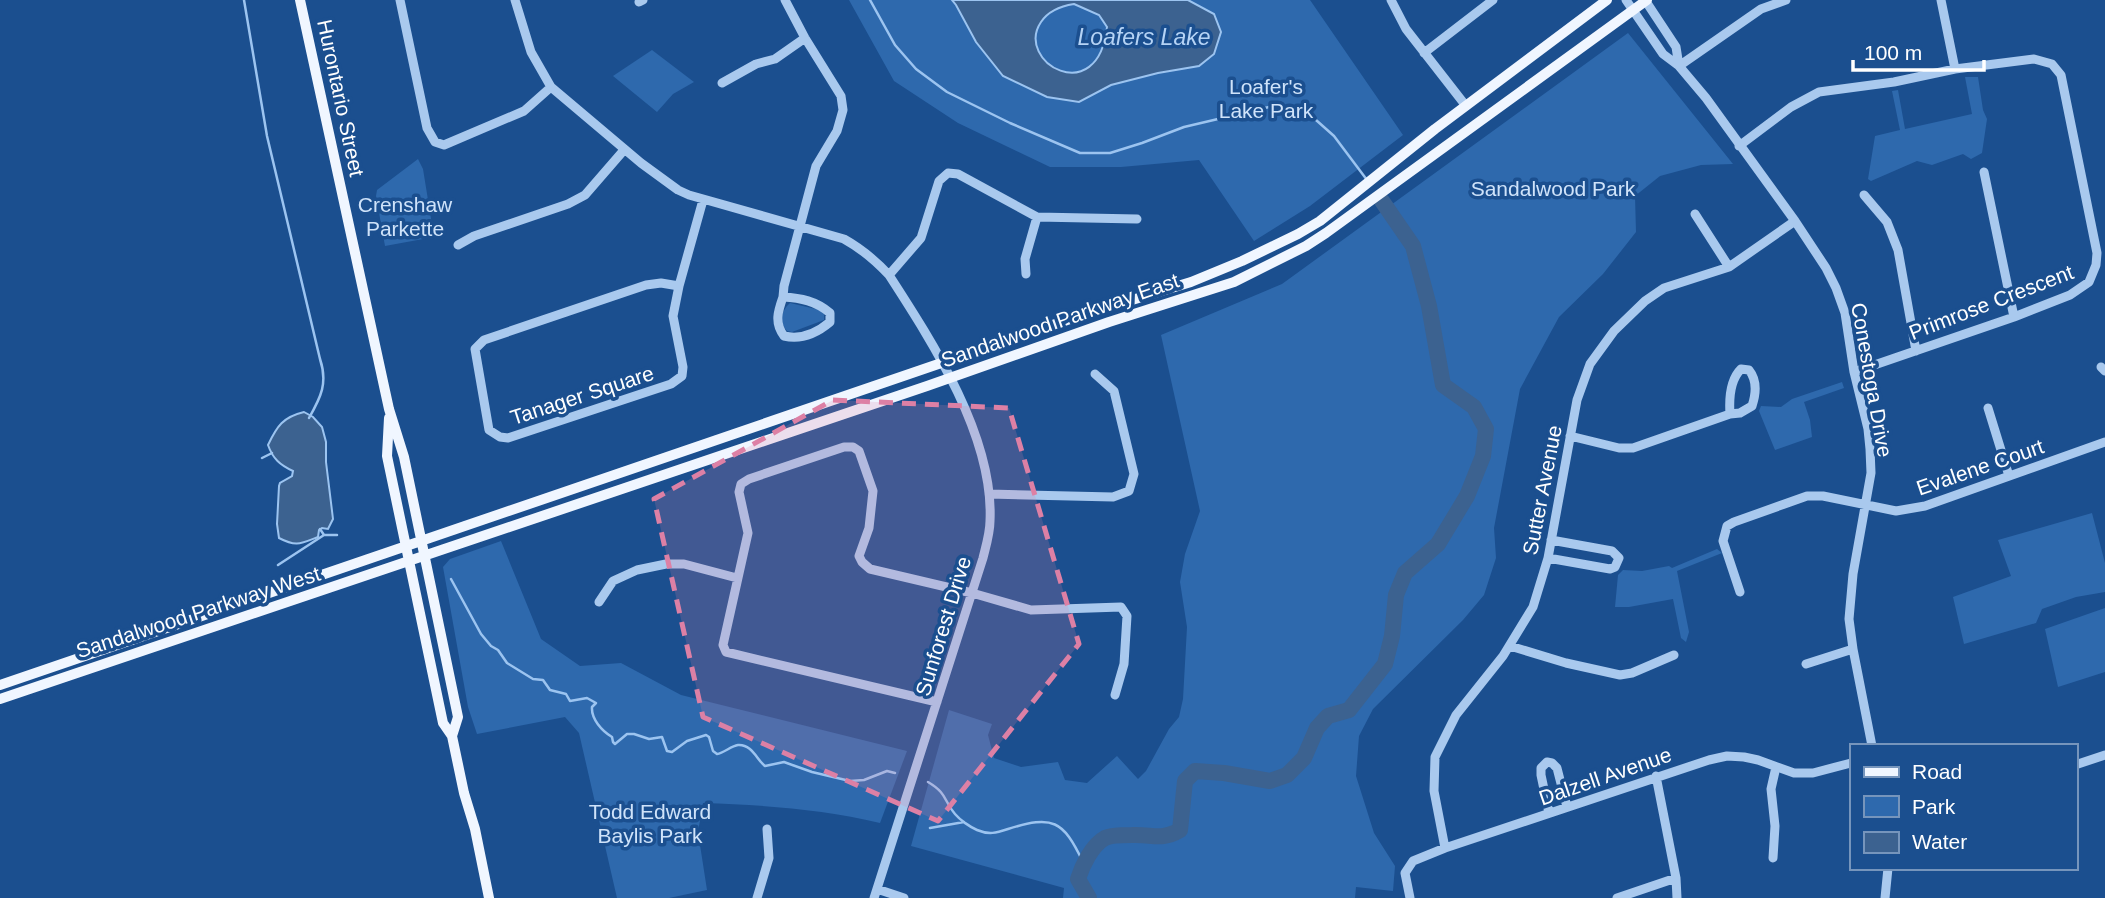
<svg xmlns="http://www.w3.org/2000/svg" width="2105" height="898" viewBox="0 0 2105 898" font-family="Arial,sans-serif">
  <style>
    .green { fill: #2e69ad }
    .water { fill: #3c6290; stroke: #9cc4f0; stroke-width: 2; fill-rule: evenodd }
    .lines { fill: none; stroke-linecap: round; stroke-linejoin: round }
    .stream { stroke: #9cc4f0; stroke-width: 2.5 }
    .river { stroke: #3c6290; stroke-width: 16 }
    .minor { stroke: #a9c9ee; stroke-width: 9 }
    .major { stroke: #f0f6ff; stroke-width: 10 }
    .marked { fill: #dd80a5; fill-opacity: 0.2; stroke: #dd80a5; stroke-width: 5; stroke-dasharray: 14 9; stroke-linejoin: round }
    .labels { text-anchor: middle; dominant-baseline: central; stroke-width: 7; stroke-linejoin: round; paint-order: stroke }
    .park-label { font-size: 21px; fill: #cfe3fa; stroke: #1b4f8f }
    .street-label { font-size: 21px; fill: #fff; stroke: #1b4f8f }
    .water-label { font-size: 23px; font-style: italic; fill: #b5d3f5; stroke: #1b4f8f }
  </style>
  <rect width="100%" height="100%" fill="#1b4f8f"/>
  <!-- green -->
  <path class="green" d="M849 0H1310L1403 135 1310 206 1254 241 1199 160 1121 167H1050L958 123 894 81Z
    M1628 33 1733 164 1701 165 1660 176 1635 196 1636 232 1603 274 1559 317 1520 389 1494 528 1496 558 1484 595 1463 620 1373 709 1359 736 1356 776 1374 833 1395 866 1393 891 1356 887 1355 898H1063L1064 888 911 846 949 710 992 724 988 735 994 758 1021 767 1058 762 1065 780 1087 783 1117 756 1138 779 1146 771 1169 729 1179 717 1183 699 1187 627 1180 582 1185 554 1200 511 1161 335 1282 284Z
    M652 50 694 82 673 94 657 112 613 76Z
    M1965 77H1978L1983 110 1987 119 1982 153 1971 159 1963 154 1932 165 1917 161 1871 181 1868 179 1875 136 1900 130 1892 91 1898 90 1905 129 1972 114Z
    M418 159 423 169 434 237 385 246 376 196 377 190Z
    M790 303 820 310 824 314V320L792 332 787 331C779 322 781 311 790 303Z
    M1842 382 1844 388 1804 402 1810 420 1812 437 1775 450 1759 411 1761 406 1781 407 1792 399Z
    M2092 513 2105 563V592L2076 597 2042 609 2036 623 1964 644 1953 597 2011 576 1998 540Z
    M501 541 541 639 580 666 621 663 681 695 907 751 880 823C822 809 763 805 703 803L698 832 707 890 669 898H617L579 733 565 717 477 734 468 707 443 567 450 559Z
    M1717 549 1722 553 1677 571 1689 632 1686 642 1681 638 1673 599 1629 607H1615L1618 575 1623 570 1642 571 1669 566 1672 568Z
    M2105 608V672L2058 687 2045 629Z"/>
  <!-- water -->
  <path class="water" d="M952 0H1188L1214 14 1221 32 1214 54 1199 66 1158 73 1111 85 1079 102 1047 97 1003 76 976 42 956 5ZM1074 4 1099 15 1107 27C1098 110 1014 62 1041 22 1049 10 1061 6 1074 4Z
    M304 412 313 417 322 427 326 442V462L333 519 328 529 322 528 319 530 318 537C300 544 296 547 279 538L277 524 279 486 280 483 292 476 293 471C280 465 273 459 268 445 277 426 283 417 304 412Z"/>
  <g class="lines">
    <!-- stream -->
    <path class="stream" d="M244 0 267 136 320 359C328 383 321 397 309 418
      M870 0 895 45 916 69 947 92 1010 123 1080 153H1110L1142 143 1184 127 1269 107 1293 111 1316 120 1334 136 1367 180
      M262 458 272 453
      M320 529 324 535H337
      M278 565 324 535
      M451 579 481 634 491 646 498 650 507 663 533 679 543 680 550 690 566 694 570 701 587 698 596 703 592 707C591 719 602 731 612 737L613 742 615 744 627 734H634L649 739 662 737 667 751 672 752 687 741 706 735 709 737 713 751 717 754C724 753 731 746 738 745 752 744 757 760 765 766L784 762 812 772 850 781 864 780 887 771 895 773
      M928 782C948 794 943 800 955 814 960 820 970 827 977 830 989 835 996 833 1008 829 1053 815 1063 820 1083 862
      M930 828 964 822"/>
    <!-- river -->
    <path class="river" d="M1089 898 1078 879C1082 866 1092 845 1105 838 1111 835 1125 835 1132 835 1153 834 1161 841 1180 830L1185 781 1195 771 1224 773 1270 781 1287 775 1304 758 1317 728 1328 716 1349 710 1385 664 1392 636 1396 595 1405 573 1438 544 1467 496 1483 456 1486 429 1474 407 1443 385 1429 306 1413 246 1382 201"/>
    <!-- minor -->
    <path class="minor" d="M400 0 427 128 435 142 444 145 524 111 551 87
      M515 0 531 52 551 87 641 163 678 190 689 195 844 239C862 249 875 260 889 275 933 343 994 437 990 521 990 533 986 546 983 558L874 898
      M1391 0 1406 29 1466 106
      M1626 0 1663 54 1679 66 1706 98 1795 221 1826 268 1836 288 1845 313 1854 372 1868 429 1870 449 1871 473 1853 574 1849 619 1853 649 1872 746
      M1645 0 1676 47 1679 66
      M1941 0 1955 69
      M639 2 643 0
      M1424 53 1493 0
      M1679 66 1761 9 1786 0
      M722 83 756 64 775 59 805 38
      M1739 146 1791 107 1819 92 1894 82 1955 69 2034 59 2052 64 2061 75 2097 253 2096 265 2089 282 2070 295 2014 317 1854 372
      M1984 172 2014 317
      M1864 195 1887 222 1898 250 1916 351
      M1695 214 1729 267
      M458 245 474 236 568 204 585 195 624 150
      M1026 274 1025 259 1037 217
      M889 275 921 238 939 181 948 173 958 174 1037 217 1137 219
      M679 286 661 283 646 285 484 340 475 349 489 430 500 437 508 438 671 384 682 376 683 367 673 316 679 286 703 200
      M783 297 784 286 816 166 837 131 843 110 841 96 805 38 785 0
      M783 297C801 298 816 301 830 313V322C817 333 801 340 784 336 774 323 778 311 783 297Z
      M2101 367 2105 371
      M1988 408 2009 476
      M1570 436 1619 448H1633L1730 414 1740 413 1752 406C1756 394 1757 380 1749 370L1741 369C1730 380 1729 399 1730 414
      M989 494 1113 497 1129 491 1134 474 1114 391 1095 374
      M1548 558 1610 569 1615 567 1619 558 1612 551 1551 540
      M1740 592 1723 541 1727 526 1734 522 1807 496H1823L1896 511 1925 506 2105 442
      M599 602 613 581 637 570 666 564H684L737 578
      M1510 646 1566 663 1620 675 1632 673 1674 655
      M1806 664 1853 649
      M937 702 726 652 723 645 748 533 739 492 741 484 749 479 844 447H853L859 451 873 491 869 528 859 556 862 562 870 569 972 593 1031 610 1121 607 1127 616 1124 664 1115 695
      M2075 765 2105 755
      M1656 776 1676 878 1677 898
      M1549 813 1541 775V768L1547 762 1552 763 1557 768 1567 807
      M1445 848 1434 791 1435 757 1456 715 1503 656 1533 607 1548 558 1577 400 1590 364 1614 331 1645 301 1664 288 1729 267 1795 221
      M1773 858 1775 826 1771 789 1776 767
      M877 889 904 898
      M757 898 769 858 767 829
      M1410 898 1405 873 1413 861 1445 848 1709 760 1727 756 1744 757 1758 760 1794 773H1813L1851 763
      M1617 898 1676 878
      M1885 898 1888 868"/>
    <!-- major -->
    <path class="major" d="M300 0 389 409 404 457 458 717 452 736
      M389 418 387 456 443 723 452 736 464 793 475 829 489 898
      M0 685 1073 318 1191 282 1242 261 1298 234 1320 221 1435 129 1607 0
      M0 699 927 386 1109 322 1234 282 1306 246 1326 233 1647 0"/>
  </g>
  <!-- marked area -->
  <path class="marked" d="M833 400 1009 408 1079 644 938 821 703 717 654 499Z"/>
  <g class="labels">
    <!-- park labels -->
    <g class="park-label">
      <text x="1266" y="86">Loafer's<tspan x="1266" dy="24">Lake Park</tspan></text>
      <text x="1553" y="188">Sandalwood Park</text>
      <text x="405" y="204">Crenshaw<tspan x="405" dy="24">Parkette</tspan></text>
      <text x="650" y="811">Todd Edward<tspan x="650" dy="24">Baylis Park</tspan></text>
    </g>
    <!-- street labels -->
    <g class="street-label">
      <text transform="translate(341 98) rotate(78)">Hurontario Street</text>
      <text transform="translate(1991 302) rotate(-21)">Primrose Crescent</text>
      <text transform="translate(1060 320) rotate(-19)">Sandalwood Parkway East</text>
      <text transform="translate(1872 380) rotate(80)">Conestoga Drive</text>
      <text transform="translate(582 395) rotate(-18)">Tanager Square</text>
      <text transform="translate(1980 467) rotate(-19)">Evalene Court</text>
      <text transform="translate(1542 490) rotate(-79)">Sutter Avenue</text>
      <text transform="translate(198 612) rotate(-18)">Sandalwood Parkway West</text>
      <text transform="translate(943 626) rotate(-73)">Sunforest Drive</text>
      <text transform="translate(1605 776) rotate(-19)">Dalzell Avenue</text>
    </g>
    <!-- water labels -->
    <g class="water-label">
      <text x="1144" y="37">Loafers Lake</text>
    </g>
  </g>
  <!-- legend -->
  <rect x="1850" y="744" width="228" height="126" fill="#1b4f8f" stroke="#7695bc" stroke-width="2"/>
  <rect x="1864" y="767" width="35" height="10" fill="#f0f6ff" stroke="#7695bc" stroke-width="2"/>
  <text x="1912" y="779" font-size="21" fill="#ffffff">Road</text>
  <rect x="1864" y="796" width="35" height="21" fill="#2e69ad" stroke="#7695bc" stroke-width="2"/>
  <text x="1912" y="814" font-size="21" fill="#ffffff">Park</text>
  <rect x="1864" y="832" width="35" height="21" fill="#3c6290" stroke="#7695bc" stroke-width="2"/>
  <text x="1912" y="849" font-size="21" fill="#ffffff">Water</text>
  <!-- scale -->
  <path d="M1853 60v10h131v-10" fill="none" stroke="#ffffff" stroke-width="3.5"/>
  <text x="1864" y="60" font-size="21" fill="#ffffff" stroke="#1b4f8f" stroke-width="5" paint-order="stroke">100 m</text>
</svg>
